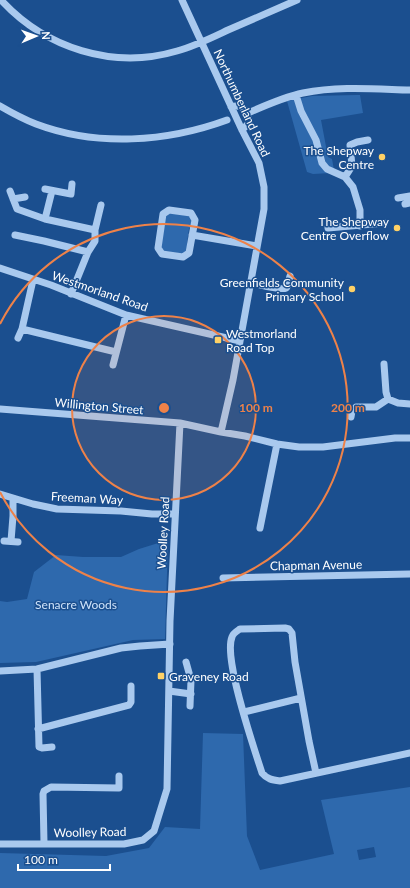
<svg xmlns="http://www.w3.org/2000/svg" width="410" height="888" viewBox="0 0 410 888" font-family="Lato,sans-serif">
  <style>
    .green { fill: #2e69ad; fill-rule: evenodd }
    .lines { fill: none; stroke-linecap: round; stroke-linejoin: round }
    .minor { stroke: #a9c9ee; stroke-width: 7 }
    .ring { fill: none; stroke: #ee8249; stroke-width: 2 }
    .poi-dot { fill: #ffd166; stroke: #1b4f8f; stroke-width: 1.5 }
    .labels { text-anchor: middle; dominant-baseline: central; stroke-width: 3; stroke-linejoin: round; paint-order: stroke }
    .street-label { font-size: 12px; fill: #fff; stroke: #1b4f8f }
    .poi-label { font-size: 12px; fill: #fff; stroke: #1b4f8f; text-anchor: end }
    .park-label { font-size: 12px; fill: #cfe3fa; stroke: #1b4f8f }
    .centre { fill: #ee8249; stroke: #1b4f8f; stroke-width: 2 }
    .ring-label { font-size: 12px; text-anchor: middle; font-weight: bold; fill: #ee8249; stroke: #1b4f8f; stroke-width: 3; stroke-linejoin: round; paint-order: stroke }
  </style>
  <rect width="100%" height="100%" fill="#1b4f8f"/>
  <!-- green -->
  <path class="green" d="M356 95H360L363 113 321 120 328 157 332 159 334 170 331 173 313 174 307 172 287 101 312 96Z
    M169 213 190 216 192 219 191 228H189L187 243 188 244 185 254 163 251 161 247 166 215Z
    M168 540 165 639 133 640 36 662 0 663V601L7 602 27 599 34 572 56 555 83 557H121L139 549Z
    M203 733 243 734 247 836 260 870 334 854 321 800 410 787V888H0V853L106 856 149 848 165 827 200 829ZM374 847 376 857 359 860 357 850Z"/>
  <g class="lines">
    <!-- minor -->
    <path class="minor" d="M1 0C45 48 113 70 177 51 195 46 211 38 228 30 251 20 274 10 297 0
      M182 0 242 130 259 163 264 187V209L233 380 221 432
      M296 95 301 111 316 140 322 163 327 169 345 177 353 187 360 210V226
      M0 106C12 113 23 119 36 124 97 147 167 142 227 120
      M231 107C243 103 249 112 249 123L242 130
      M248 113C266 105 284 97 303 93 338 86 374 89 410 90
      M345 177 352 166 350 145 357 142 368 140
      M45 189 71 194 72 184
      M10 191 17 209 45 219 95 230
      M398 198 410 196
      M13 199 25 197
      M405 204 410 203
      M169 210 191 213 195 220 189 253 183 257 162 254 158 248 163 214Z
      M45 219 52 191
      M328 228 384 223
      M15 235 44 241 88 252
      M192 235 257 246
      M0 268 51 285 126 315 240 341
      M251 283C258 284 280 291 286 288 289 286 289 279 290 276
      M71 294 88 252 95 241V230L101 205
      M22 329 116 352
      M18 338 22 329 33 280
      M384 364 386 392 388 399
      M113 365 126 315
      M0 409 180 423 221 432 245 436 277 444 299 447H323L395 438H410
      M351 417 352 411 356 407H376L388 399 398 403 410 404
      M0 494 33 504 57 509 121 511 152 514H175
      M260 528 277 444
      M4 541 18 542
      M11 541 13 516V499
      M223 578 410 574
      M186 662 191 680 190 706
      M37 669 39 747 42 748 52 747
      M0 671 37 669 121 648 140 646 170 644
      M169 691 191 694
      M244 712 301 698
      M38 729 129 705 131 702V686
      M316 773 309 741 295 662 292 633 289 629 285 628 240 629C237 631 233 633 232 637 223 658 254 748 262 773 267 779 272 780 280 781L410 753
      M44 843 43 794 44 791 51 787 119 788V776
      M0 844H124L143 840 154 831 167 789 170 621 180 423"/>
  </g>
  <!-- distance rings -->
  <circle cx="164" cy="408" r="92" fill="#ee8249" fill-opacity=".12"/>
  <g class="ring">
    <circle cx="164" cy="408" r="92"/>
    <path d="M0 324A184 184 0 1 1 0 492"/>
  </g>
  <!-- markers -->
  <g class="poi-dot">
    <circle cx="382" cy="157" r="4"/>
    <circle cx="397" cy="228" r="4"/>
    <circle cx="352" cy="289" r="4"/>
    <rect x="214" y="336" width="8" height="8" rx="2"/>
    <rect x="157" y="672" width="8" height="8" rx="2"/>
  </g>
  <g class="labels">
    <!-- street labels -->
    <g class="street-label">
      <text transform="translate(242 103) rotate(65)">Northumberland Road</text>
      <text transform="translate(100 291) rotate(19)">Westmorland Road</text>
      <text transform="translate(99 406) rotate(5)">Willington Street</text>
      <text transform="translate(87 498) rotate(3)">Freeman Way</text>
      <text transform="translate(163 533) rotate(-87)">Woolley Road</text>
      <text transform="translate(316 565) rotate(-1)">Chapman Avenue</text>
      <text transform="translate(90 832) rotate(-1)">Woolley Road</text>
    </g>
    <!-- poi labels -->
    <g class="poi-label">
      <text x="374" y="150">The Shepway<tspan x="374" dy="14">Centre</tspan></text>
      <text x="389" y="221">The Shepway<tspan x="389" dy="14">Centre Overflow</tspan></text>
      <text x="344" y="282">Greenfields Community<tspan x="344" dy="14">Primary School</tspan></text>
      <text x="226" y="333" text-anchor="start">Westmorland<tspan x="226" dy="14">Road Top</tspan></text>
      <text x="169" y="676" text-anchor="start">Graveney Road</text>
    </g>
    <!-- park labels -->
    <g class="park-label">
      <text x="76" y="604">Senacre Woods</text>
    </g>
  </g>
  <circle cx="164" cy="408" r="6" class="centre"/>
  <g class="ring-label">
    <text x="256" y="412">100 m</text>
    <text x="348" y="412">200 m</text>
  </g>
  <!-- north arrow -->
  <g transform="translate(36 36) rotate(88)" stroke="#1b4f8f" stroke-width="3" paint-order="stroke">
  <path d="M0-3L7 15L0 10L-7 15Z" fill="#ffffff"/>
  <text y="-6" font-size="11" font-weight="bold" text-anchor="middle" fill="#ffffff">N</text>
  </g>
  <!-- scale -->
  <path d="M18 864v6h92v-6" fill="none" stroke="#ffffff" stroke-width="2"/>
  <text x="24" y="864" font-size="12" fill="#ffffff" stroke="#1b4f8f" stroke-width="3" paint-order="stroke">100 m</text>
</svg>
